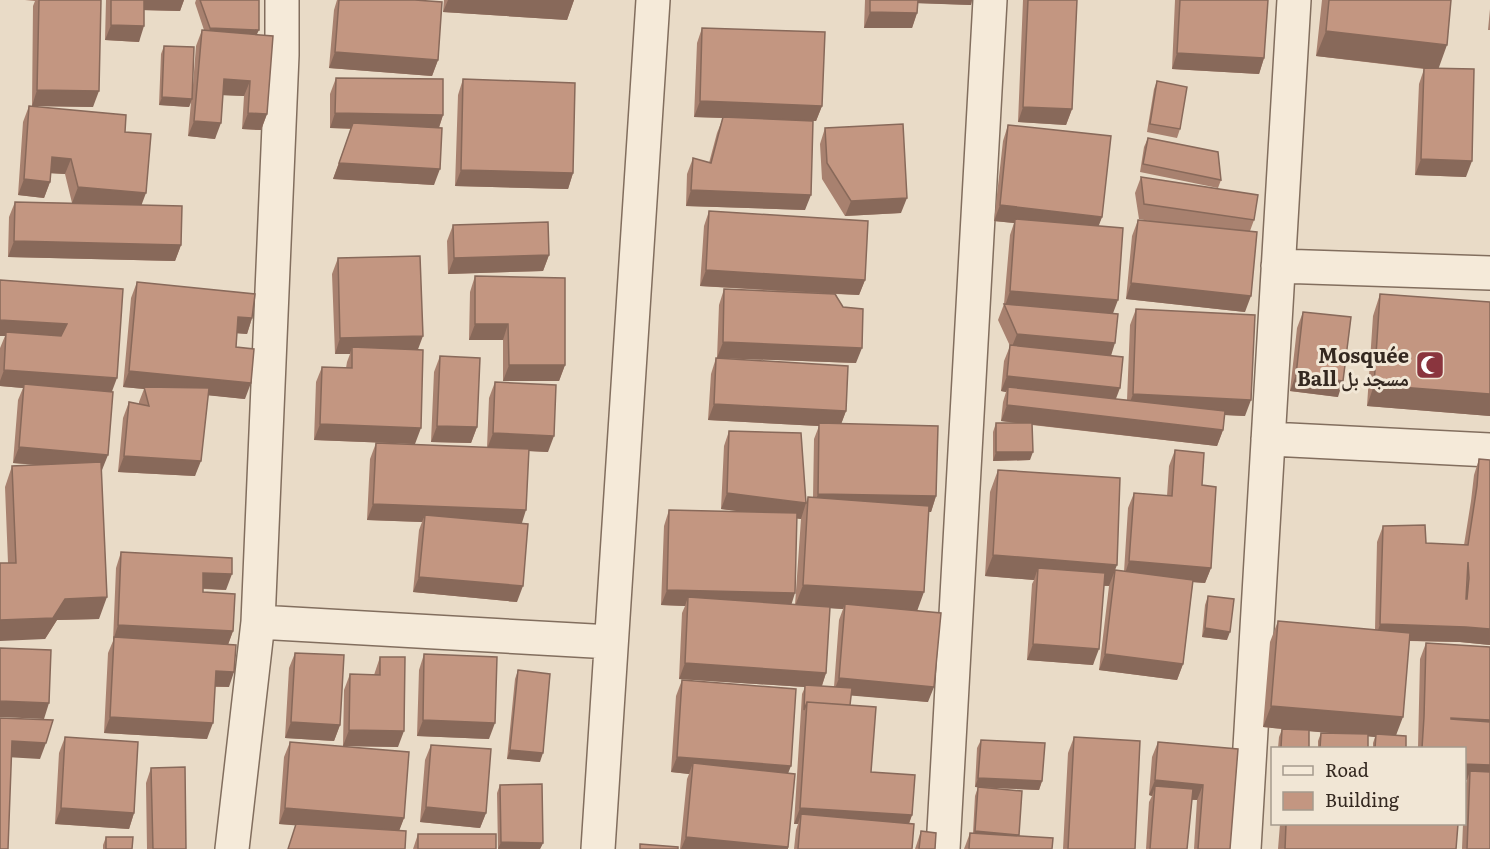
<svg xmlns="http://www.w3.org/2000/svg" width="1490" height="849" viewBox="0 0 1490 849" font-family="Literata,'Noto Naskh Arabic',serif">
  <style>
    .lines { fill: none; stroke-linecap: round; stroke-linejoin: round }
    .minor-casing { stroke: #826e5e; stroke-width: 36 }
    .minor { stroke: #f5ead9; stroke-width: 33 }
    .wall { fill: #a8816f; fill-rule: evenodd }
    .shaded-wall { fill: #88695a }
    .building { fill: #c39681; stroke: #88695a; stroke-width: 1.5; fill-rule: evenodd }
    .labels { text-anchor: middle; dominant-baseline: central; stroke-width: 6; stroke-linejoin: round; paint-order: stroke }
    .poi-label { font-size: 20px; font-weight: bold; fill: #342820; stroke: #f1e6d5; text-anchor: end }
  </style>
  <rect width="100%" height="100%" fill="#e9dbc7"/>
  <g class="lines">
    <!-- minor casing -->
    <g class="minor-casing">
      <path id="minor" d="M1278 266 1490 273
        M1268 439 1490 450
        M258 622 611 642
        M232 849 258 622 282 55V0
        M598 849 653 0
        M943 849 990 0
        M1244 849 1294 0"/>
    </g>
    <!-- minor -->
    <use href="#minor" class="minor"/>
  </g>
  <!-- wall -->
  <path class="wall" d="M25 0H101L93 107 32 106 33 6 35 1Z
    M106 0H184L180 11 144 10 139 42 105 40Z
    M196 0H259L257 35 267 114 261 130 242 129 244 96 223 95 215 139 188 136 191 102 189 107 159 105 161 54 164 46 193 85 196 46 202 30H204L195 3Z
    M337 0H425L438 60 432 76 329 68 334 10Z
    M444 0H574L567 20 443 12Z
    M865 0H972L971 5 918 3 917 13 912 28H864Z
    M1023 0H1077L1072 109 1066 125 1018 122Z
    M1175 0H1268L1264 58 1259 74 1172 69Z
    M1322 0H1451L1438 68 1466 177 1415 175 1419 84 1424 69 1316 56Z
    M1490 9V30H1488Z
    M702 28 822 106 816 121H813L805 210 686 206 687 174 693 158 709 163 717 133 723 118 694 117 697 43Z
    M336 78 443 115 439 128 434 185 333 179 351 129 330 128V94Z
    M463 79 573 173 568 189 455 186 458 95Z
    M1157 81 1180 129 1177 138 1147 132 1154 89Z
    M29 106 125 132 142 205 181 245 175 261 8 257 9 217 15 202 79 203H72L65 174 51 173 50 182 44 198 18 195 23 122Z
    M1008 125 1102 217 1098 226 1113 314 1111 356 1116 399 1127 400 1130 325 1136 309 1245 416 1224 415 1223 430 1217 446 1032 425 1030 460 993 461V432L996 423H1016L1001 421 1003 402 1006 392 1001 391 1004 361 1010 346 998 320 1004 304 1010 235 1014 223 994 221 1003 141Z
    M825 128 901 213 845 216 822 179 820 144Z
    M1148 138 1221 180 1218 188 1140 172 1144 147Z
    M1141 177 1254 220 1250 231 1245 312 1126 299 1132 236 1138 220 1150 221 1139 219 1135 193Z
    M709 211 865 280 859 295 836 294 856 363 717 358 719 305 724 289 810 293 700 286 704 226Z
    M453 225 549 255 543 271 448 274 447 241Z
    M338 258 418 349 415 444 314 440 316 382 322 367 346 368 347 362 350 354H335L332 274Z
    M475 276 565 365 559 381H503V340H469L470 292Z
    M0 280 111 392 102 470H101L99 619 57 620 45 639 8 563 5 487 12 466 38 465 13 463 18 400 23 388 0 386V348L5 336Z
    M137 282 252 318 247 334 237 333 236 347 245 399 208 395 195 476 118 472 123 418 129 402 139 404V402L144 389 123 387 131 298Z
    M1380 294 1490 302V416L1367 406 1373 316Z
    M1303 312 1338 397 1290 391 1297 328Z
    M440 356 477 427 471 443 431 442 434 372Z
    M716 358 846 411 841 424 936 496 931 512H929L917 611 928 702 851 695 850 705 871 772 912 815 909 824 912 849H794L796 830 798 824H794L802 694 805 687 679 679 682 613 685 606 661 605 664 526 669 510 747 512 721 509 724 446 729 431 806 503 808 497 813 498 814 439 819 426 708 420 711 374ZM796 518 801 519 795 605 791 604ZM830 608 843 609 839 620 834 687 822 686 826 673Z
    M495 382 548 452 529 451 521 524 517 602 413 592 419 530 422 522 367 520 370 459 376 443 487 448 489 398Z
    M1175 450 1202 485 1211 568 1205 583 1193 582 1183 664 1177 680 1099 670 1109 586H1104L1093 665 1027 660 1032 584 1034 580 985 576 990 492 998 470 1115 570 1124 572 1128 508 1134 493 1167 496 1169 466Z
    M1479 459 1490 460V645L1460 642 1409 641 1396 735 1406 748H1373V743L1375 737 1368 736V748H1318V741L1321 733H1336L1309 731V748H1278L1279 737 1282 729 1263 727 1270 642 1278 621 1375 630 1377 542 1383 526 1426 543 1464 545 1471 501 1474 475Z
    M121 552 226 590 203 589V592L233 631 228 645 229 687H215L207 739 104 733 108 653 113 641 116 568Z
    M1208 596 1227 640 1202 637 1205 605Z
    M1426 643 1490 647V849H1462L1463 824H1464L1465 787 1467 780H1464V748H1418L1420 659Z
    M295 653 340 725 334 741 285 738 289 668Z
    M424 654 489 739 417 736 419 670Z
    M380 657 398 747 343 746 344 690 350 674 374 675Z
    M518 670 540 762 507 759 515 679Z
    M682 680 788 773V849H680L687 779 689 774 671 772 676 696Z
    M65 737 134 813 129 829 55 824 59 753Z
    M1074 737 1135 849H1063L1068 753Z
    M981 740 1042 781 1039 790 975 787 977 748Z
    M290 742 404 818 399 830 405 849H288L296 825 279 824 284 757Z
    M1158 742 1238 749 1230 849H1194L1197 800H1192L1187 849H1146L1149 802 1152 796 1149 795 1152 757Z
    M431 745 486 813 480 828 420 822 425 760Z
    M151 768 186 849H147L146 783Z
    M500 785 543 843 540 849H498L497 793Z
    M978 787 1019 835 1018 836 1052 849H964L970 833H973L975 796Z
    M1280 824H1458L1456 849H1278Z
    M921 831 935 849H915Z
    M418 834 496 849H413Z
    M106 837 132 849H103V845Z"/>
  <!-- shaded-wall -->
  <path class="shaded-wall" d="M142 0H184L180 11 139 10Z
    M448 0H574L567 20 443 12Z
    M914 0H972L971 5 912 3Z
    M870 12 917 13 912 28H864Z
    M111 25 144 26 139 42 105 40Z
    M210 28 259 30 255 38 207 37Z
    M1326 31 1447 45 1438 70 1316 56Z
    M335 52 438 60 432 76 329 68Z
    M1177 53 1264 58 1259 74 1172 69Z
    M224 79 250 81 244 96 219 95Z
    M37 90 99 91 93 107 32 106Z
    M162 97 192 99 189 107 159 105Z
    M700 101 822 106 816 121 694 117Z
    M1023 107 1072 109 1066 125 1018 122Z
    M248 113 267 114 261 130 242 129Z
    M335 113 443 115 438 130 330 128Z
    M194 121 221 123 215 139 188 136Z
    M52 157 71 159 65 174 46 173Z
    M1421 159 1472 161 1466 177 1415 175Z
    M339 163 440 169 434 185 333 179Z
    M461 170 573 173 568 189 455 186Z
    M24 179 50 182 44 198 18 195Z
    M78 187 146 193 140 209 72 203Z
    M691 190 811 195 805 210 686 206Z
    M907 198 901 213 845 216 851 201Z
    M1000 205 1102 217 1096 233 1015 219 1014 223 994 221Z
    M14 241 181 245 175 261 8 257Z
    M549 255 543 271 448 274 454 258Z
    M706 270 865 280 859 295 700 286Z
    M1131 283 1251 296 1245 312 1126 299Z
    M1010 291 1118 300 1112 316 1005 306Z
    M238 317 252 318 247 334 233 333Z
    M0 320 67 324 61 340 6 332 5 336H0Z
    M475 324H508L503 340H469Z
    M1017 334 1115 343 1110 359 1011 349Z
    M423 336 417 352 352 347 350 354H335L340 338Z
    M723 342 862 348 856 363 717 358Z
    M509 365H565L559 381H503Z
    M4 370 117 378 111 394 24 384 23 388 0 386V381Z
    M129 371 251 383 245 399 145 389 144 387V389L123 387Z
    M1296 375 1343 381 1338 397 1290 391Z
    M1007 376 1120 388 1114 404 1008 387 1006 392 1001 391Z
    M1374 385 1490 394V416L1367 406Z
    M1133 394 1251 400 1245 416 1127 410Z
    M714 404 846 411 840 427 819 423V426L708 420Z
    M1007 405 1223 430 1217 446 1001 421Z
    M320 424 421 428 415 444 314 440Z
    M437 426 477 427 471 443 431 442Z
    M493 433 554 436 548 452 487 449Z
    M19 447 108 455 102 470 13 463Z
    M996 452H1033L1030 460 993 461Z
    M124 456 201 461 195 476 118 472Z
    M727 493 806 503 801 519 721 509Z
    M818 494 936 496 931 512 812 509Z
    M373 504 526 510 521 526 425 515 422 522 367 520Z
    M993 555 1117 565 1109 586 1037 580 1038 568 1034 580 985 576Z
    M1129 561 1211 568 1205 583 1124 577Z
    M203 573 232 574 226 590 197 588Z
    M419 577 523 586 517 602 413 592Z
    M803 585 924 592 916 614 845 604 843 609 795 606Z
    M667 590 795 593 790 609 688 597 685 606 661 605Z
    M107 597 99 619 57 620 45 639 0 641V620L65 599Z
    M1380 624 1466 627 1490 629V645L1460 642 1375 640Z
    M118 625 233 631 227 647 114 637 113 641Z
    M1205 628 1230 632 1227 640 1202 637Z
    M1033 644 1099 649 1093 665 1027 660Z
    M1105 654 1183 664 1177 680 1099 670Z
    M685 663 826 673 821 688 805 685V687L679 679Z
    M216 671 234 672 229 687 210 686Z
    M839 678 934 687 928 702 833 694Z
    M0 701 49 703 44 719 0 717Z
    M1271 706 1403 717 1395 738 1376 734 1375 737 1263 727Z
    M110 717 213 723 207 739 104 733Z
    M1451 718 1490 720V736L1446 734Z
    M423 720 495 723 489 739 417 736Z
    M291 722 340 725 334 741 285 738Z
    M349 730 404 731 398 747 343 746Z
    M12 741 46 743 40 759 6 757Z
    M510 750 543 753 540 762 507 759Z
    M677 757 791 766 785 781 693 763 689 774 671 772Z
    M1464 764 1490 765V782L1470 771 1467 780H1464Z
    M978 778 1042 781 1039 790 975 787Z
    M1155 780 1203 785 1197 800 1154 796 1155 786 1152 796 1149 795Z
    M426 807 486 813 480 828 420 822Z
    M61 808 134 813 129 829 55 824Z
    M285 808 404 818 398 834 279 824Z
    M800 808 912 815 906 831 801 814 798 824H794Z
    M975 831 1019 835 1015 843 972 840Z
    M686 837 788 847V849H681Z
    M501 842 543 843 540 849H498Z"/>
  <!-- building -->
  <path class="building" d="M39 0H101L99 91 37 90Z
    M111 0H144V26L111 25Z
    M200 0H259V30L210 28Z
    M339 0H415L442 2 438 60 335 52Z
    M870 0H918L917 13 870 12Z
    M1028 0H1077L1072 109 1023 107Z
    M1180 0H1268L1264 58 1177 53Z
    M1329 0H1451L1447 45 1326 31Z
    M702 28 825 32 822 106 700 101Z
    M202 30 273 36 267 114 248 113 250 81 224 79 221 123 194 121Z
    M164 46 194 47 192 99 162 97Z
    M1424 68 1474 69 1472 161 1421 159Z
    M336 78 443 79V115L335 113Z
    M463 79 575 83 573 173 461 170Z
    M1157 81 1187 87 1180 129 1150 124Z
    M29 106 126 115 125 132 151 134 146 193 78 187 71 159 52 157 50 182 24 179Z
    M723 117 813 121 811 195 691 190 693 158 711 163Z
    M353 123 442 128 440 169 339 163Z
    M903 124 907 198 851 201 827 163 825 128Z
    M1008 125 1111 136 1102 217 1000 205Z
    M1148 138 1218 152 1221 180 1143 164Z
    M1141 177 1258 195 1254 220 1144 204Z
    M15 202 182 206 181 245 14 241Z
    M709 211 868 221 865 280 706 270Z
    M1015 219 1123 228 1118 300 1010 291Z
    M1138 220 1257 232 1251 296 1131 283Z
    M548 222 549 255 454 258 453 225Z
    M420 256 423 336 340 338 338 258Z
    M475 276 565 278V365H509L508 324H475Z
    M0 280 123 289 117 378 4 370 6 332 61 336 67 324 0 320Z
    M137 282 255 294 252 318 238 317 236 347 254 349 251 383 129 371Z
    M724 289 835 294 843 307 863 309 862 348 723 342Z
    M1380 294 1490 302V394L1374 385Z
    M1004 304 1118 314 1115 343 1017 334Z
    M1136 309 1255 315 1251 400 1133 394Z
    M1303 312 1351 317 1343 381 1296 375Z
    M1010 345 1123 357 1120 388 1007 376Z
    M352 347 423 350 421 428 320 424 322 367 352 368Z
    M440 356 480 358 477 427 437 426Z
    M716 358 848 366 846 411 714 404Z
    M495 382 556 385 554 436 493 433Z
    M24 384 113 392 108 455 19 447Z
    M144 387 209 388 201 461 124 456 129 402 149 406Z
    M1008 387 1225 411 1223 430 1007 405Z
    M819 423 938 426 936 496 818 494Z
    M996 423H1032L1033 452H996Z
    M729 431 801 433 806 503 727 493Z
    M376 443 529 449 526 510 373 504Z
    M1175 450 1204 453 1202 485 1216 487 1211 568 1129 561 1134 493 1172 496Z
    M1479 459 1490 460V629L1466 627 1380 624 1383 526 1425 525 1426 543 1468 545 1477 486ZM1468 562 1469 578 1467 599H1466Z
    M101 462 107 597 65 599 53 618 0 620V563H16L12 466Z
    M998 470 1120 478 1117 565 993 555Z
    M808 497 929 506 924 592 803 585Z
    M669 510 797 513 795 593 667 590Z
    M425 515 528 524 523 586 419 577Z
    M121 552 232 558V574L203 573V592L235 594 233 631 118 625Z
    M1038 568 1105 573 1099 649 1033 644Z
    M1115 570 1193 580 1183 664 1105 654Z
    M1208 596 1234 599 1230 632 1205 628Z
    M688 597 830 607 826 673 685 663Z
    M845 604 941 613 934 687 839 678Z
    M1278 621 1410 633 1403 717 1271 706Z
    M114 637 236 645 234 672 216 671 213 723 110 717Z
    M1426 643 1490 647V720L1451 718V719L1490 722V765L1464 764V748H1422L1424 717Z
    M0 648 51 650 49 703 0 701Z
    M295 653 344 655 340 725 291 722Z
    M424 654 497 657 495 723 423 720Z
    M380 657H405L404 731 349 730 350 674 380 675Z
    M518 670 550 674 543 753 510 750Z
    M682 680 796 689 791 766 677 757Z
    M805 685 852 688 850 705 807 702 804 710Z
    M807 702 876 707 871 772 915 775 912 815 800 808Z
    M0 718 53 720 46 743 12 741 8 849H0Z
    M1282 729 1309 730V748H1281Z
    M1321 733 1368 734V748H1320Z
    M1376 734 1406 736V748H1375Z
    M65 737 138 742 134 813 61 808Z
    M1074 737 1140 741 1135 849H1068Z
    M981 740 1045 743 1042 781 978 778Z
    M290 742 409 752 404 818 285 808Z
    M1158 742 1238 749 1230 849H1198L1203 785 1155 780Z
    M431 745 491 749 486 813 426 807Z
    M693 763 795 774 788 847 686 837Z
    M185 767 186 849H153L151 768Z
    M1470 771 1490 772V849H1467Z
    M542 784 543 843 501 842 500 785Z
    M1155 786 1193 789 1187 849H1150Z
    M978 787 1022 791 1019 835 975 831Z
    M801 814 914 824 912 849H798Z
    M296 824 406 831 405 849H288Z
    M1286 824H1458L1456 849H1285Z
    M921 831 936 833 935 849H919Z
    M970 833 1053 838 1052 849H969Z
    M418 834H496V849H418Z
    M106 837H133L132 849H106Z
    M640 844 678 847V849H640Z"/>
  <!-- icons -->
  <defs>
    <g id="mosque-square" transform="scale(1.5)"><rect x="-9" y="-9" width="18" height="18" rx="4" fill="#8a353e" stroke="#f1e6d5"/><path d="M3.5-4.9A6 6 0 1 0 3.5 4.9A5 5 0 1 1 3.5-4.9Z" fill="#fff"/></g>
  </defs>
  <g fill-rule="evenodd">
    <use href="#mosque-square" x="1430" y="365"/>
  </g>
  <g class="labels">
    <!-- poi labels -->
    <g class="poi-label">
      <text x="1409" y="354">Mosquée<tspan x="1409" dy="23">Ball مسجد بل</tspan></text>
    </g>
  </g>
  <!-- legend -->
  <rect x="1271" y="747" width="195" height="78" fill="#f1e6d5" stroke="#a59a8d" stroke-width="1.5"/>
  <rect x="1283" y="766" width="30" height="9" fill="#f5ead9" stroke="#a59a8d" stroke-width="1.5"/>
  <text x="1325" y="777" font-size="18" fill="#342820">Road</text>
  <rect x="1283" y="792" width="30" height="18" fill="#c39681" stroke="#a59a8d" stroke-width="1.5"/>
  <text x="1325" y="807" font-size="18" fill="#342820">Building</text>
</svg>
